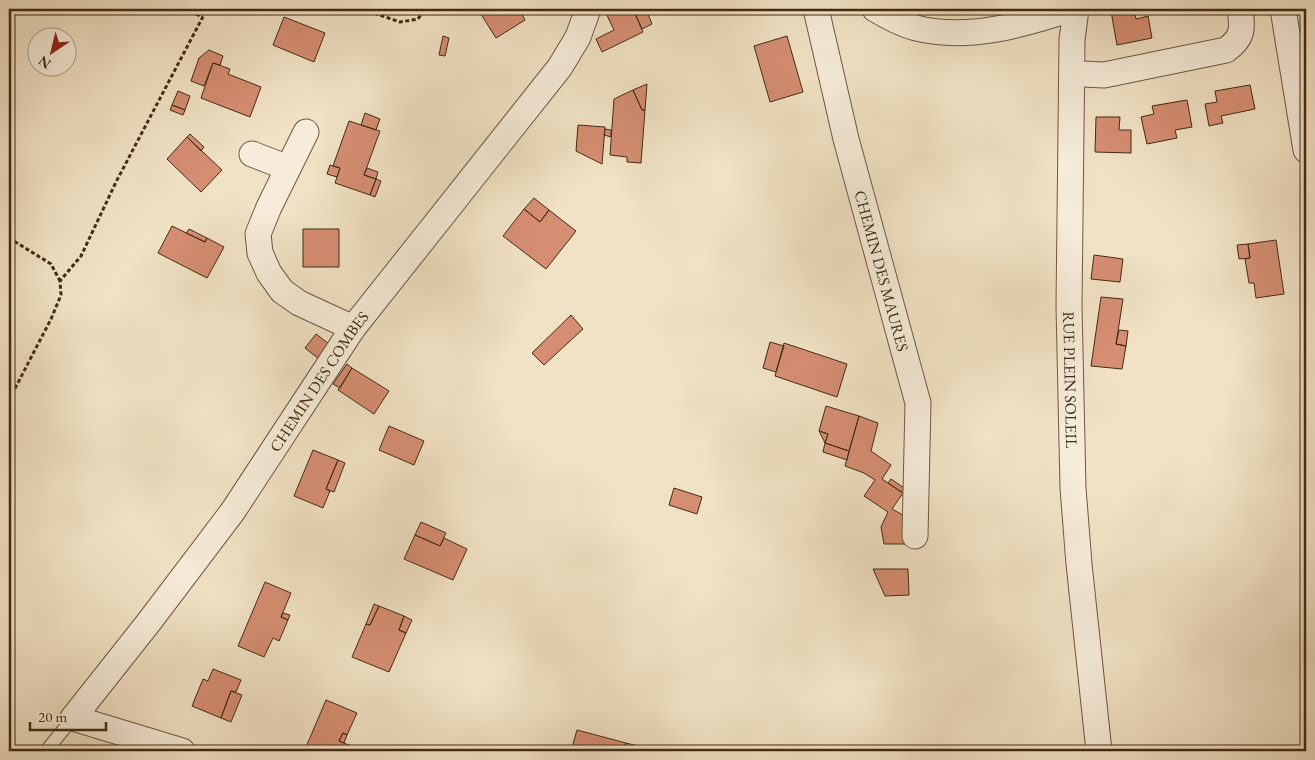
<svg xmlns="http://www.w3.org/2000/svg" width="1315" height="760" viewBox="0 0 1315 760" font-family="'EB Garamond',serif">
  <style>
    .building { fill: #d68e72; stroke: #422b13 }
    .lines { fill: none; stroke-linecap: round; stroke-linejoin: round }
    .service-casing { stroke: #6e5940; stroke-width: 14 }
    .minor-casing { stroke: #6e5940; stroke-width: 27 }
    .path { stroke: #422b13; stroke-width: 3; stroke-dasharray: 4 2.5; stroke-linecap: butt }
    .service { stroke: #f6ecd9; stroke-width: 12 }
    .minor { stroke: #f6ecd9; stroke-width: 25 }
    .labels { text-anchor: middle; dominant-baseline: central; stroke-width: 4; stroke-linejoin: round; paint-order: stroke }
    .street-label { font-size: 16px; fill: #422b13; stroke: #f6ecd9 }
  </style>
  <rect width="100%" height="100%" fill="#f1e2c5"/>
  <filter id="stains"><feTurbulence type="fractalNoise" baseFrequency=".004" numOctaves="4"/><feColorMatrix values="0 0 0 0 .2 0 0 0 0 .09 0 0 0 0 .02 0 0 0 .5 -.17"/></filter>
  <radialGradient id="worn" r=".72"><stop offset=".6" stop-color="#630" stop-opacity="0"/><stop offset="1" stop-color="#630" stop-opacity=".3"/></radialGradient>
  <!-- building -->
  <path class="building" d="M482 9H519L525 20 496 38 479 11Z
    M610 9H633L643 32 602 52 596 39 614 30 605 11Z
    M633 9H646L652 24 642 29Z
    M1120 9H1134L1136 19 1148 16 1152 38 1117 45 1111 11Z
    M284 17 325 33 314 62 273 45Z
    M443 36 449 38 445 56 439 55Z
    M787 36 803 92 770 102 754 46Z
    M209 50 223 56 220 65 213 63 204 86 191 81 199 58Z
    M213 63 230 69 228 74 261 87 250 117 201 98Z
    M647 84 645 110H642L633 90Z
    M1250 85 1255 109 1221 116 1223 123 1209 126 1205 104 1217 102 1215 91Z
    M633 90 642 110H645L641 163 627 162V157L610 155 614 99Z
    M178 91 190 96 185 110 172 105Z
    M1187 100 1192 127 1175 130 1177 138 1147 144 1141 117 1154 114 1152 106Z
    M172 105 185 110 183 115 170 110Z
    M365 113 380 119 376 130 361 125Z
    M1096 117H1120L1119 130H1131V153L1095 152Z
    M349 121 380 131 364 175 376 179 370 195 335 183 340 168 333 166Z
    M578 125 605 127 602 164 576 151Z
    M605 129 611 130V137L604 135Z
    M190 134 204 147 201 151 187 137Z
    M187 137 222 170 201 192 167 159Z
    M330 165 340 168 337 177 327 174Z
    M367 168 378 172 376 179 364 175Z
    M376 179 381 181 375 197 370 195Z
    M534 198 549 210 540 222 524 209Z
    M524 209 540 222 549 210 576 231 546 269 503 236Z
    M172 226 205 242 207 238 224 247 207 278 158 253Z
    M189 229 207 238 205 242 186 233Z
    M303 229H339V267H303Z
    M1276 240 1284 294 1256 298 1254 283H1249L1245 259 1250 258 1248 244Z
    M1248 244 1250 258 1239 259 1237 245Z
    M1094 255 1123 259 1120 282 1091 279Z
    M1101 297 1123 299 1116 344 1126 346 1122 369 1091 366Z
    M571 315 583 329 544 365 532 353Z
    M1119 330 1128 331 1126 346 1116 344Z
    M316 334 329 344 319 359 305 348Z
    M770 342 784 346 776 372 763 368Z
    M784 343 847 364 837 397 775 376Z
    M347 364 352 368 340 388 333 384Z
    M352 368 389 391 374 414 338 390Z
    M826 406 859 416 849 451 825 443 828 434 819 431Z
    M859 416 878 423 871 451 891 465 882 479 903 493 892 509 903 515 905 520 907 544H884L881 527 888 512 864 496 875 480 864 473 845 466Z
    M389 426 424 441 414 465 379 450Z
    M819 431 828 434 825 443Z
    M825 443 849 451 847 460 823 452Z
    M313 450 338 460 326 489 330 491 323 508 294 496Z
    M338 460 345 463 334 492 326 489Z
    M891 479 904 488 901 492 888 483Z
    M674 488 702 497 697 514 669 505Z
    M421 522 446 533 440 546 415 535Z
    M415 535 440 546 444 538 467 549 453 580 404 559Z
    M873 569H908L909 595 885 596Z
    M265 582 291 593 281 617 288 620 279 641 273 638 264 657 238 646Z
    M374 604 379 606 370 625 366 624Z
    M379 606 404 616 399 630 406 633 389 672 352 657 366 624 370 625Z
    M283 613 290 615 288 620 281 617Z
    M404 616 412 620 406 633 399 630Z
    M213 669 241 680 236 692 231 691 221 718 192 706 203 679 208 681Z
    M231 691 242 695 231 722 221 718Z
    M326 700 357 713 347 735 343 733 339 741 356 748 355 751H316L306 747Z
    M577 730 626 743 624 751H571Z
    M343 733 347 735 344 743 339 741Z
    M626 743 642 747 641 751H624Z"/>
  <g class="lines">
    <!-- service casing -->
    <g class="service-casing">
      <path id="service" d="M46 751 73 718"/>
    </g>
    <!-- minor casing -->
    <g class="minor-casing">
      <g id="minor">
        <path id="s1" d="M816 9 846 139 918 403 915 536"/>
        <path d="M875 9C888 17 902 24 916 28 967 41 1023 25 1071 9"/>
        <path id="s2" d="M1076 9 1072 40 1069 306 1073 488 1079 564 1099 751"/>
        <path d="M1283 9 1306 150"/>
        <path d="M1072 72 1083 74 1104 75 1226 50C1243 38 1243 29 1240 9"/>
        <path d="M306 132 269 207 258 234 260 253 269 273 282 291 299 303 353 328"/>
        <path d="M252 154 288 168"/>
        <path id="s3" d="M182 751 73 718 149 622 233 511 353 328 560 67 578 37 588 9"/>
      </g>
    </g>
    <!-- path -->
    <path class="path" d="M184 9 203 17
      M362 9 400 22 418 19 425 9
      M9 238 51 264 60 281
      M9 400 51 319 61 295 60 281 81 256 116 182 207 9"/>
    <!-- service -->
    <use href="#service" class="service"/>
    <!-- minor -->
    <use href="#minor" class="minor"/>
  </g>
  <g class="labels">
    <!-- street labels -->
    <g class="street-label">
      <text stroke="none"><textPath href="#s1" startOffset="270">CHEMIN DES MAURES</textPath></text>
      <text stroke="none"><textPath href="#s3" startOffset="531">CHEMIN DES COMBES</textPath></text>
      <text stroke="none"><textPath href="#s2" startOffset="371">RUE PLEIN SOLEIL</textPath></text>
    </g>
  </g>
  <!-- margin -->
  <rect width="1315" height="760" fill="none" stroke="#f1e2c5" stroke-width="30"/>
  <rect x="10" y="10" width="1295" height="740" fill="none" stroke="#422b13" stroke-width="2.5"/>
  <rect x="15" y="15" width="1285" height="730" fill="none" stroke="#422b13"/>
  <!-- north arrow -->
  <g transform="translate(52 52) rotate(215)"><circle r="24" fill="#f6ecd9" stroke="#ae9f8a"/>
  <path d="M0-4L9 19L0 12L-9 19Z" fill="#8f2418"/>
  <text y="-8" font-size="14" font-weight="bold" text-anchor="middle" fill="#422b13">N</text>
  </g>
  <!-- scale -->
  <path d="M30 722v8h76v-8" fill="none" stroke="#422b13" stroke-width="2.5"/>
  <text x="38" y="722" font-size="15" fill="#422b13" stroke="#f6ecd9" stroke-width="4" paint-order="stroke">20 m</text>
  <rect width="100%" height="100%" filter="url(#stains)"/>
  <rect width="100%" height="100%" fill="url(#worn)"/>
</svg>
